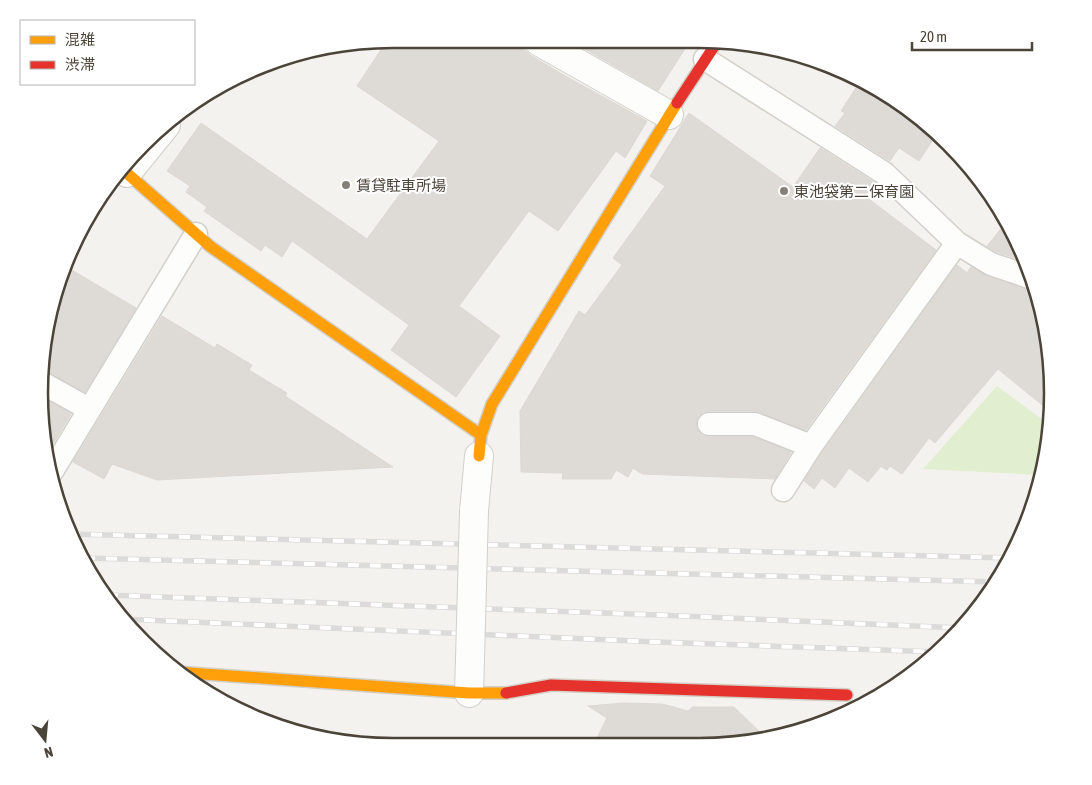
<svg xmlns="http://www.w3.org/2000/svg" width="1092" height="785" viewBox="0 0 1092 785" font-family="'Asap Condensed','Noto Sans JP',sans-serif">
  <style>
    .green { fill: #e1eecf }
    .building { fill: #dedbd6; stroke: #dcd9d4 }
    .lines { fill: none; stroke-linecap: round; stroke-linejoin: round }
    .lane-casing { stroke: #d2d0cb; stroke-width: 25 }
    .street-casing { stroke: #d2d0cb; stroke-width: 30 }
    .slow-casing { stroke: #d3cfc5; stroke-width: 14 }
    .jam-casing { stroke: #d3cfc5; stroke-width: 14 }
    .lane { stroke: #fdfdfc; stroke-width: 22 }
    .street { stroke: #fdfdfc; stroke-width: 28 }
    .slow { stroke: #ff9f0a; stroke-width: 11 }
    .jam { stroke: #e5322d; stroke-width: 11 }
    .rail-casing { stroke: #dbdbda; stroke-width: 5.5 }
    .rail { stroke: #fff; stroke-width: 4; stroke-dasharray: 11; stroke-linecap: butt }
    .street-bridge-casing { stroke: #d2d0cb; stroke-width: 30; stroke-linecap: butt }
    .street-bridge { stroke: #fdfdfc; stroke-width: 28 }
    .poi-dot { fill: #868178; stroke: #fff; stroke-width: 2 }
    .labels { text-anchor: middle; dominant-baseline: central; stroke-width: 4; stroke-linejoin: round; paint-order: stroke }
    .poi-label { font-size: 15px; fill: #4b4439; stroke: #fff; text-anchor: start }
    .rim { fill: none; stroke: #4b4439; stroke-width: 2.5 }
  </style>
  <rect width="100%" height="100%" fill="#f4f2ee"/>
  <!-- green -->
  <path class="green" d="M997 386 1051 426 1043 475 923 469Z"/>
  <!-- building -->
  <path class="building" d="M388 39 514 41 530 55 567 77 647 121 625 158 616 151 558 231 529 211 459 306 500 336 456 397 391 350 409 325 292 241 282 257 265 245 261 251 204 211 207 207 186 192 190 186 167 171 201 123 367 239 439 141 357 86Z
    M589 42 657 44H688L658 91 585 49Z
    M861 80 877 86 936 135 919 161 899 148 890 161 835 126 845 113 841 111Z
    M689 113 793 187 820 148 875 183 865 196 936 250 806 430 755 411H709L703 412 698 417 696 424 698 431 703 436 709 437H753L791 452 775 479 642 474 633 468 628 477 616 470 611 479H562L563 473 521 472 520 411 579 311 585 315 622 265 613 258 665 186 650 176Z
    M1008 220 1019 244 1027 262 997 252 987 246Z
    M957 265 967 273 971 267 987 276 1031 291 1038 292 1050 347 1052 413 998 369 935 443 929 438 902 474 890 466 887 470 881 466 868 482 849 468 835 488 822 478 814 489 804 481 822 453Z
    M65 266 136 308 85 392 50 373 44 371 46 324Z
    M162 316 215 348 217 344 252 365 249 370 287 393 285 396 393 467 157 480 112 464 104 479 73 462Z
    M43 398 71 414 51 447 42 441V438Z
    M624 703 662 704 688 711 692 707H734L766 738 746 743 646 744 633 736 627 744H594L607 718 588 706Z"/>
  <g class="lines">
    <!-- lane casing -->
    <g class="lane-casing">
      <path id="lane" d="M705 59 884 173 957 243 991 264 1035 279
        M44 384 89 409
        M709 424H755L811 446
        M51 473 196 234
        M783 490 811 446 957 243"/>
    </g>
    <!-- street casing -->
    <g class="street-casing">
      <path id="street" d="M538 41 669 115
        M127 173 166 125
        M474 511 479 456
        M469 693 470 659"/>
    </g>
    <!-- slow casing -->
    <g class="slow-casing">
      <path id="slow" d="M121 168 211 247 481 435
        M479 456 481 435 492 404 677 103
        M176 672 469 693H506"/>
    </g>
    <!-- jam casing -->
    <g class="jam-casing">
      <path id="jam" d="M677 103 715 45
        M506 693 551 685 847 695"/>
    </g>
    <!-- lane -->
    <use href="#lane" class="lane"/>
    <!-- street -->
    <use href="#street" class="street"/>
    <!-- slow -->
    <use href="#slow" class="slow"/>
    <!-- jam -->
    <use href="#jam" class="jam"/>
    <!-- rail casing -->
    <g class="rail-casing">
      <path id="rail" d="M69 534 1011 558
        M84 558 996 582
        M107 595 658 615 961 628
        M122 619 657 642 939 652"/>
    </g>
    <!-- rail -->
    <use href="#rail" class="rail"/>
    <!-- street-bridge casing -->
    <g class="street-bridge-casing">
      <path id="street-bridge" d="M470 659 474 511"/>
    </g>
    <!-- street-bridge -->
    <use href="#street-bridge" class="street-bridge"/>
  </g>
  <!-- markers -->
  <g class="poi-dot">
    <circle cx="346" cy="185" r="5"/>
    <circle cx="784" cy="191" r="5"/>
  </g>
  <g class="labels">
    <!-- poi labels -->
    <g class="poi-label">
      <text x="356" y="185">賃貸駐車所場</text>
      <text x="794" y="191">東池袋第二保育園</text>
    </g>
  </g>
  <!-- crop -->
  <path d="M0 0H1092V785H0ZM393 48H699A345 345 0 0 1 1044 393V393A345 345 0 0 1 699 738H393A345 345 0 0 1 48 393V393A345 345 0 0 1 393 48Z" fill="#fff" fill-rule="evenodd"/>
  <path class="rim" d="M393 48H699A345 345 0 0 1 1044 393V393A345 345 0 0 1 699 738H393A345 345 0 0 1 48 393V393A345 345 0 0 1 393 48Z"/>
  <!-- legend -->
  <rect x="20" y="20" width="175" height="65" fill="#ffffff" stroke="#b7b4b0"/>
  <rect x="30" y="36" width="25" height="8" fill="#ff9f0a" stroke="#b7b4b0"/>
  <text x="65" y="45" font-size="15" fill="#4b4439">混雑</text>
  <rect x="30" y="61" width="25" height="8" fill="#e5322d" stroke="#b7b4b0"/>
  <text x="65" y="70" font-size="15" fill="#4b4439">渋滞</text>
  <!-- north arrow -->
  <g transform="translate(45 740) rotate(164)" stroke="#ffffff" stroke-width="4" paint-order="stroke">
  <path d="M0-4L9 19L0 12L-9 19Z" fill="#4b4439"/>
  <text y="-8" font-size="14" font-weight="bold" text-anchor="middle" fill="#4b4439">N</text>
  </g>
  <!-- scale -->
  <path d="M912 42v8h120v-8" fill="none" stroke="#4b4439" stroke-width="2.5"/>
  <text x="920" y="42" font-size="15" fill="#4b4439" stroke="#ffffff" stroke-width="4" paint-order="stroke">20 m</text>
</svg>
